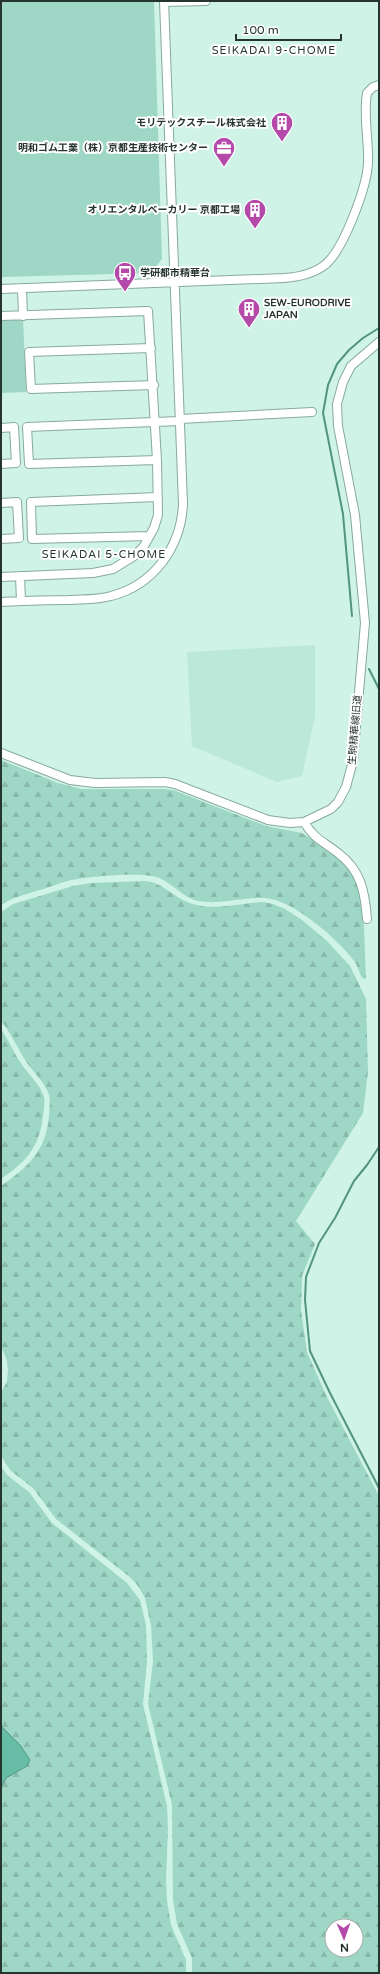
<svg xmlns="http://www.w3.org/2000/svg" width="380" height="1974" viewBox="0 0 380 1974" font-family="'Varela Round','Noto Sans JP',sans-serif">
  <style>
    .built { fill: #bbe8d9 }
    .forest { fill: url(#forest-firs); fill-rule: evenodd }
    .park { fill: #9ed7c5 }
    .water { fill: #66bca4; stroke: #539381 }
    .lines { fill: none; stroke-linecap: round; stroke-linejoin: round }
    .stream { stroke: #539381; stroke-width: 2 }
    .minor-casing { stroke: #87a99e; stroke-width: 10 }
    .minor { stroke: #fff; stroke-width: 8 }
    .labels { text-anchor: middle; dominant-baseline: central; stroke-width: 4; stroke-linejoin: round; paint-order: stroke }
    .poi-label { font-size: 10px; font-weight: bold; fill: #263430; stroke: #fff; text-anchor: end }
    .street-label { font-size: 10px; fill: #263430; stroke: #fff }
    .neighbourhood-label { font-size: 11px; letter-spacing: 1px; fill: #263430; stroke: #fff }
  </style>
  <defs>
    <pattern id="forest-firs" width="22" height="20" patternUnits="userSpaceOnUse"><rect width="22" height="20" fill="#9ed7c5"/><path d="M5 1l3.5 6h-7zM16 11l3.5 6h-7z" fill="#88b9aa"/></pattern>
  </defs>
  <rect width="100%" height="100%" fill="#cff3e7"/>
  <!-- built -->
  <path class="built" d="M315 645V716L302 776 277 782 192 746 187 652Z"/>
  <!-- forest -->
  <path class="forest" d="M1 760 58 783 81 789H164L173 790 266 826 302 833 339 857 356 879 363 900 366 979 362 978C359 972 358 966 354 961 339 940 292 899 265 898 243 897 220 905 198 901 183 898 172 882 156 877 139 872 91 876 72 880 61 882 51 887 40 890 27 894 13 897 1 905Z
    M144 881C164 882 174 899 193 904 214 911 241 903 263 902L273 904 285 909 302 920 327 941 350 966 366 999 368 1072 363 1113 296 1221 315 1244 302 1276 301 1310 307 1352 326 1395 379 1496V1973H192V1958L177 1924 173 1900 172 1805 148 1704 153 1661 151 1625 145 1598 138 1586 131 1578 56 1519 33 1488 11 1471 1 1456V1393L7 1381 8 1370 7 1361 1 1346V1186C28 1167 46 1151 49 1116 49 1110 51 1101 49 1095 45 1082 33 1072 25 1060 17 1047 11 1033 1 1021V912L13 904 73 886 91 883ZM332 1926H356V1950H332Z
    M1 1030C9 1039 13 1052 20 1062 27 1073 40 1084 44 1097 45 1103 44 1110 43 1115 40 1147 26 1162 1 1179Z
    M1 1466 7 1475 29 1492 52 1523 127 1583 140 1600 146 1625 147 1661 143 1704 167 1806 168 1829 166 1881 167 1901 171 1925 186 1960V1973H1V1787L6 1778 27 1766 30 1760 20 1745 1 1726Z"/>
  <!-- park -->
  <path class="park" d="M1 1H154L162 259 151 273 1 277Z
    M23 317 26 392 1 393V318Z"/>
  <!-- water -->
  <path class="water" d="M1 1726 20 1745 30 1760 27 1766 6 1778 1 1787Z"/>
  <g class="lines">
    <!-- stream -->
    <path class="stream" d="M352 616 343 514 323 413 328 385 337 364 349 350 363 338 379 328
      M369 669 379 689
      M379 1147 367 1165 354 1181 335 1218 319 1243 306 1277 305 1300 310 1351 330 1393 379 1488"/>
    <!-- minor casing -->
    <g class="minor-casing">
      <path id="minor" d="M164 2 206 1
        M22 288 23 316
        M1 289 284 278C299 277 314 274 326 264 344 248 367 187 368 163 369 140 363 116 367 93L373 87 379 85
        M1 316 148 311 157 460 158 515 154 528 144 546 134 556 113 569 93 573 1 577
        M151 348 29 352 31 389 154 385
        M180 419 312 412
        M1 428 14 427 16 463 1 464
        M157 460 29 464 27 427 180 421
        M1 503 17 502 19 538 1 539
        M149 536 32 539 31 502 158 497
        M20 576 21 601
        M1 602C23 601 46 600 68 600 82 599 97 600 111 596 154 585 181 547 183 504L164 1
        M1 753 70 780 95 783 165 782 175 784 268 820 290 823 304 822 331 809 338 802 346 787 353 761 365 623 355 515 338 426 337 404 343 382 351 366 379 342
        M304 822C314 839 323 841 338 853 361 870 365 892 367 919"/>
    </g>
    <!-- minor -->
    <use href="#minor" class="minor"/>
  </g>
  <!-- icons -->
  <defs>
    <g id="building-pin" transform="scale(1.15)"><path d="M0 17L-7.5 6A9.5 9.5 0 1 1 7.5 6Z" fill="#b449a9" stroke="#fff"/><path d="M-4-6H4V6H1V3H-1V6H-4ZM-2.5-4.3h1.7v1.8h-1.7ZM.8-4.3h1.7v1.8H.8ZM-2.5-1h1.7V.8h-1.7ZM.8-1h1.7V.8H.8Z" fill="#fff"/></g>
    <g id="office-pin" transform="scale(1.15)"><path d="M0 17L-7.5 6A9.5 9.5 0 1 1 7.5 6Z" fill="#b449a9" stroke="#fff"/><path d="M-6-3h4V-5.5h4V-3h4V5H-6ZM-1-4.5V-3h2v-1.5ZM-6 0V1H6V0Z" fill="#fff"/></g>
    <g id="bus-pin" transform="scale(1.15)"><path d="M0 17L-7.5 6A9.5 9.5 0 1 1 7.5 6Z" fill="#b449a9" stroke="#fff"/><path d="M-5-6H5V4H4V6H2V4H-2V6H-4V4H-5ZM-3.5-4V0h7V-4ZM-3.5 1.2v1.5H-2V1.2ZM2 1.2v1.5H3.5V1.2Z" fill="#fff"/></g>
  </defs>
  <g fill-rule="evenodd">
    <use href="#building-pin" x="282" y="123"/>
    <use href="#office-pin" x="224" y="148"/>
    <use href="#building-pin" x="255" y="210"/>
    <use href="#bus-pin" x="125" y="273"/>
    <use href="#building-pin" x="249" y="309"/>
  </g>
  <g class="labels">
    <!-- poi labels -->
    <g class="poi-label">
      <text x="266" y="123">モリテックスチール株式会社</text>
      <text x="208" y="148">明和ゴム工業（株）京都生産技術センター</text>
      <text x="240" y="210">オリエンタルベーカリー 京都工場</text>
      <text x="140" y="273" text-anchor="start">学研都市精華台</text>
      <text x="264" y="303" text-anchor="start">SEW-EURODRIVE<tspan x="264" dy="12">JAPAN</tspan></text>
    </g>
    <!-- street labels -->
    <g class="street-label">
      <text transform="translate(355 730) rotate(-85)">生駒精華線旧道</text>
    </g>
    <!-- neighbourhood labels -->
    <g class="neighbourhood-label">
      <text x="274" y="50">SEIKADAI 9-CHOME</text>
      <text x="104" y="554">SEIKADAI 5-CHOME</text>
    </g>
  </g>
  <!-- border -->
  <rect width="380" height="1974" fill="none" stroke="#263430" stroke-width="4"/>
  <!-- north arrow -->
  <g transform="translate(344 1938) rotate(178)"><circle r="19" fill="#ffffff" stroke="#a8aeac"/>
  <path d="M0-3L7 15L0 10L-7 15Z" fill="#b449a9"/>
  <text y="-6" font-size="11" font-weight="bold" text-anchor="middle" fill="#263430">N</text>
  </g>
  <!-- scale -->
  <path d="M236 34v6h105v-6" fill="none" stroke="#263430" stroke-width="2"/>
  <text x="242" y="34" font-size="12" fill="#263430" stroke="#ffffff" stroke-width="3" paint-order="stroke">100 m</text>
</svg>
